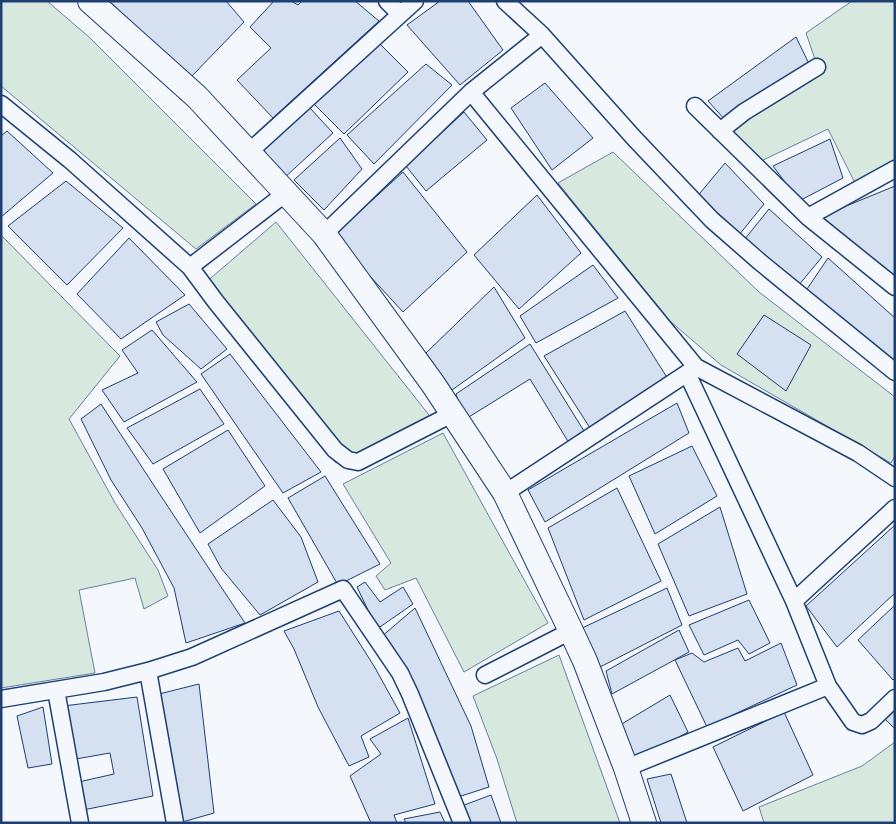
<svg xmlns="http://www.w3.org/2000/svg" width="896" height="824" viewBox="0 0 896 824" font-family="'DejaVu Sans',sans-serif">
  <style>
    .green { fill: #d7e8df; stroke: #687fa3 }
    .building { fill: #d5e0f0; stroke: #1d3f73 }
    .lines { fill: none; stroke-linecap: round; stroke-linejoin: round }
    .street-casing { stroke: #1d3f73; stroke-width: 19 }
    .secondary-casing { stroke: #1d3f73; stroke-width: 26 }
    .street { stroke: #f4f7fb; stroke-width: 16 }
    .secondary { stroke: #f4f7fb; stroke-width: 24 }
  </style>
  <rect width="100%" height="100%" fill="#f4f7fb"/>
  <!-- green -->
  <path class="green" d="M1 1H47L89 37 256 204 196 249 1 86Z
    M852 1H893L895 4V160L855 183 828 129 759 162 727 131 819 71 806 33Z
    M613 152 759 292 895 397V456L891 463 721 365 670 321 558 183Z
    M276 222 433 420 336 463 197 290Z
    M1 235 120 356 69 419 115 503 158 570 168 596 144 609 135 578 79 590 95 673 1 688Z
    M443 433 548 623 464 672 416 578 385 590 376 576 391 563 343 484Z
    M559 655 620 823H517L497 759 473 696Z
    M895 742V823H764L759 807 862 766Z"/>
  <!-- building -->
  <path class="building" d="M109 1H226L244 22 191 77Z
    M274 1H291L298 5 302 1H355L379 21 273 118 237 80 271 48 250 27Z
    M440 1H468L503 50 460 85 407 25Z
    M796 37 812 70 726 121 708 101Z
    M379 43 408 72 344 134 313 103Z
    M426 64 452 85 374 164 347 135Z
    M545 83 593 138 552 170 511 108Z
    M310 108 333 133 283 179 264 150Z
    M464 112 487 140 426 191 406 166Z
    M7 131 53 173 1 217V136Z
    M340 138 362 169 324 210 294 180Z
    M830 139 843 178 799 201 773 166Z
    M725 163 764 204 739 235 696 198Z
    M403 172 467 252 403 312 333 236Z
    M66 181 123 228 67 285 8 226Z
    M895 186V279L817 218Z
    M537 195 581 253 519 309 474 255Z
    M769 209 822 257 798 286 744 240Z
    M129 238 185 295 121 339 77 294Z
    M828 258 895 318V361L805 292Z
    M593 265 618 298 536 343 520 316Z
    M494 287 525 338 452 390 426 353Z
    M189 304 227 349 201 369 163 335 156 322Z
    M625 311 668 379 590 428 544 356Z
    M764 315 811 345 786 391 737 354Z
    M152 330 197 382 124 422 102 390 138 373 122 350Z
    M530 344 584 431 569 443 530 379 464 420 456 394Z
    M230 354 321 472 283 493 201 374Z
    M200 389 224 424 153 464 127 428Z
    M677 403 689 433 545 522 528 490Z
    M101 404 153 484 245 623 186 643 174 588 142 528 111 480 81 419Z
    M228 430 265 486 200 533 163 469Z
    M692 446 717 496 655 534 629 476Z
    M325 476 380 564 338 585 288 498Z
    M617 488 661 581 584 620 548 528Z
    M273 500 301 537 318 582 260 615 221 568 208 544Z
    M720 507 747 594 689 616 658 544Z
    M895 525V593L837 647 806 606Z
    M365 582 380 602 403 587 413 604 377 629 357 587Z
    M667 588 682 625 600 667 580 629Z
    M749 600 770 643 749 654 738 640 704 655 689 625Z
    M895 605V678L893 680 858 640Z
    M415 608 471 726 489 787 458 797 381 637Z
    M339 611 374 666 400 713 361 736 369 757 349 766 318 707 294 649 284 631Z
    M679 630 689 652 612 694 606 671Z
    M781 643 797 685 707 727 675 660 692 653 704 662 738 648 745 661Z
    M199 684 214 813 179 823 159 694Z
    M670 695 688 732 633 763 620 725Z
    M137 697 153 796 83 810 74 783 114 774 110 753 70 760 63 706Z
    M43 707 52 764 28 768 17 716Z
    M895 707V729L883 717Z
    M784 712 813 775 743 811 713 747Z
    M408 718 435 804 394 815 397 823H371L350 776 381 754 370 739Z
    M671 774 687 823H661L647 779Z
    M491 795 501 823H465L459 807Z
    M440 812 445 823H406L404 819Z"/>
  <g class="lines">
    <!-- street casing -->
    <g class="street-casing">
      <path id="street" d="M387 1 400 14
        M505 1 542 35 634 138 712 220 760 262 895 372
        M471 92 696 367 858 453 895 478
        M1 104 70 160 190 267 286 193
        M695 106 808 217 895 287
        M720 131 744 112 817 67
        M249 152 415 1
        M808 217 895 169
        M324 234 471 92 542 35
        M190 267 216 302 335 450 348 460 358 462 452 414
        M687 373 794 601 828 686 853 722 862 725 871 721 895 698
        M505 493 695 368
        M794 601 895 508
        M148 671 175 823
        M485 675 571 631
        M56 690 80 823
        M1 699 104 682 148 671 192 657 343 589 400 673 410 694 462 823
        M626 768 828 686"/>
    </g>
    <!-- secondary casing -->
    <g class="secondary-casing">
      <path id="secondary" d="M90 1 197 97 324 234 433 384 505 493 571 631 585 661 626 768 644 823"/>
    </g>
    <!-- street -->
    <use href="#street" class="street"/>
    <!-- secondary -->
    <use href="#secondary" class="secondary"/>
  </g>
  <!-- border -->
  <rect width="896" height="824" fill="none" stroke="#1d3f73" stroke-width="5"/>
</svg>
